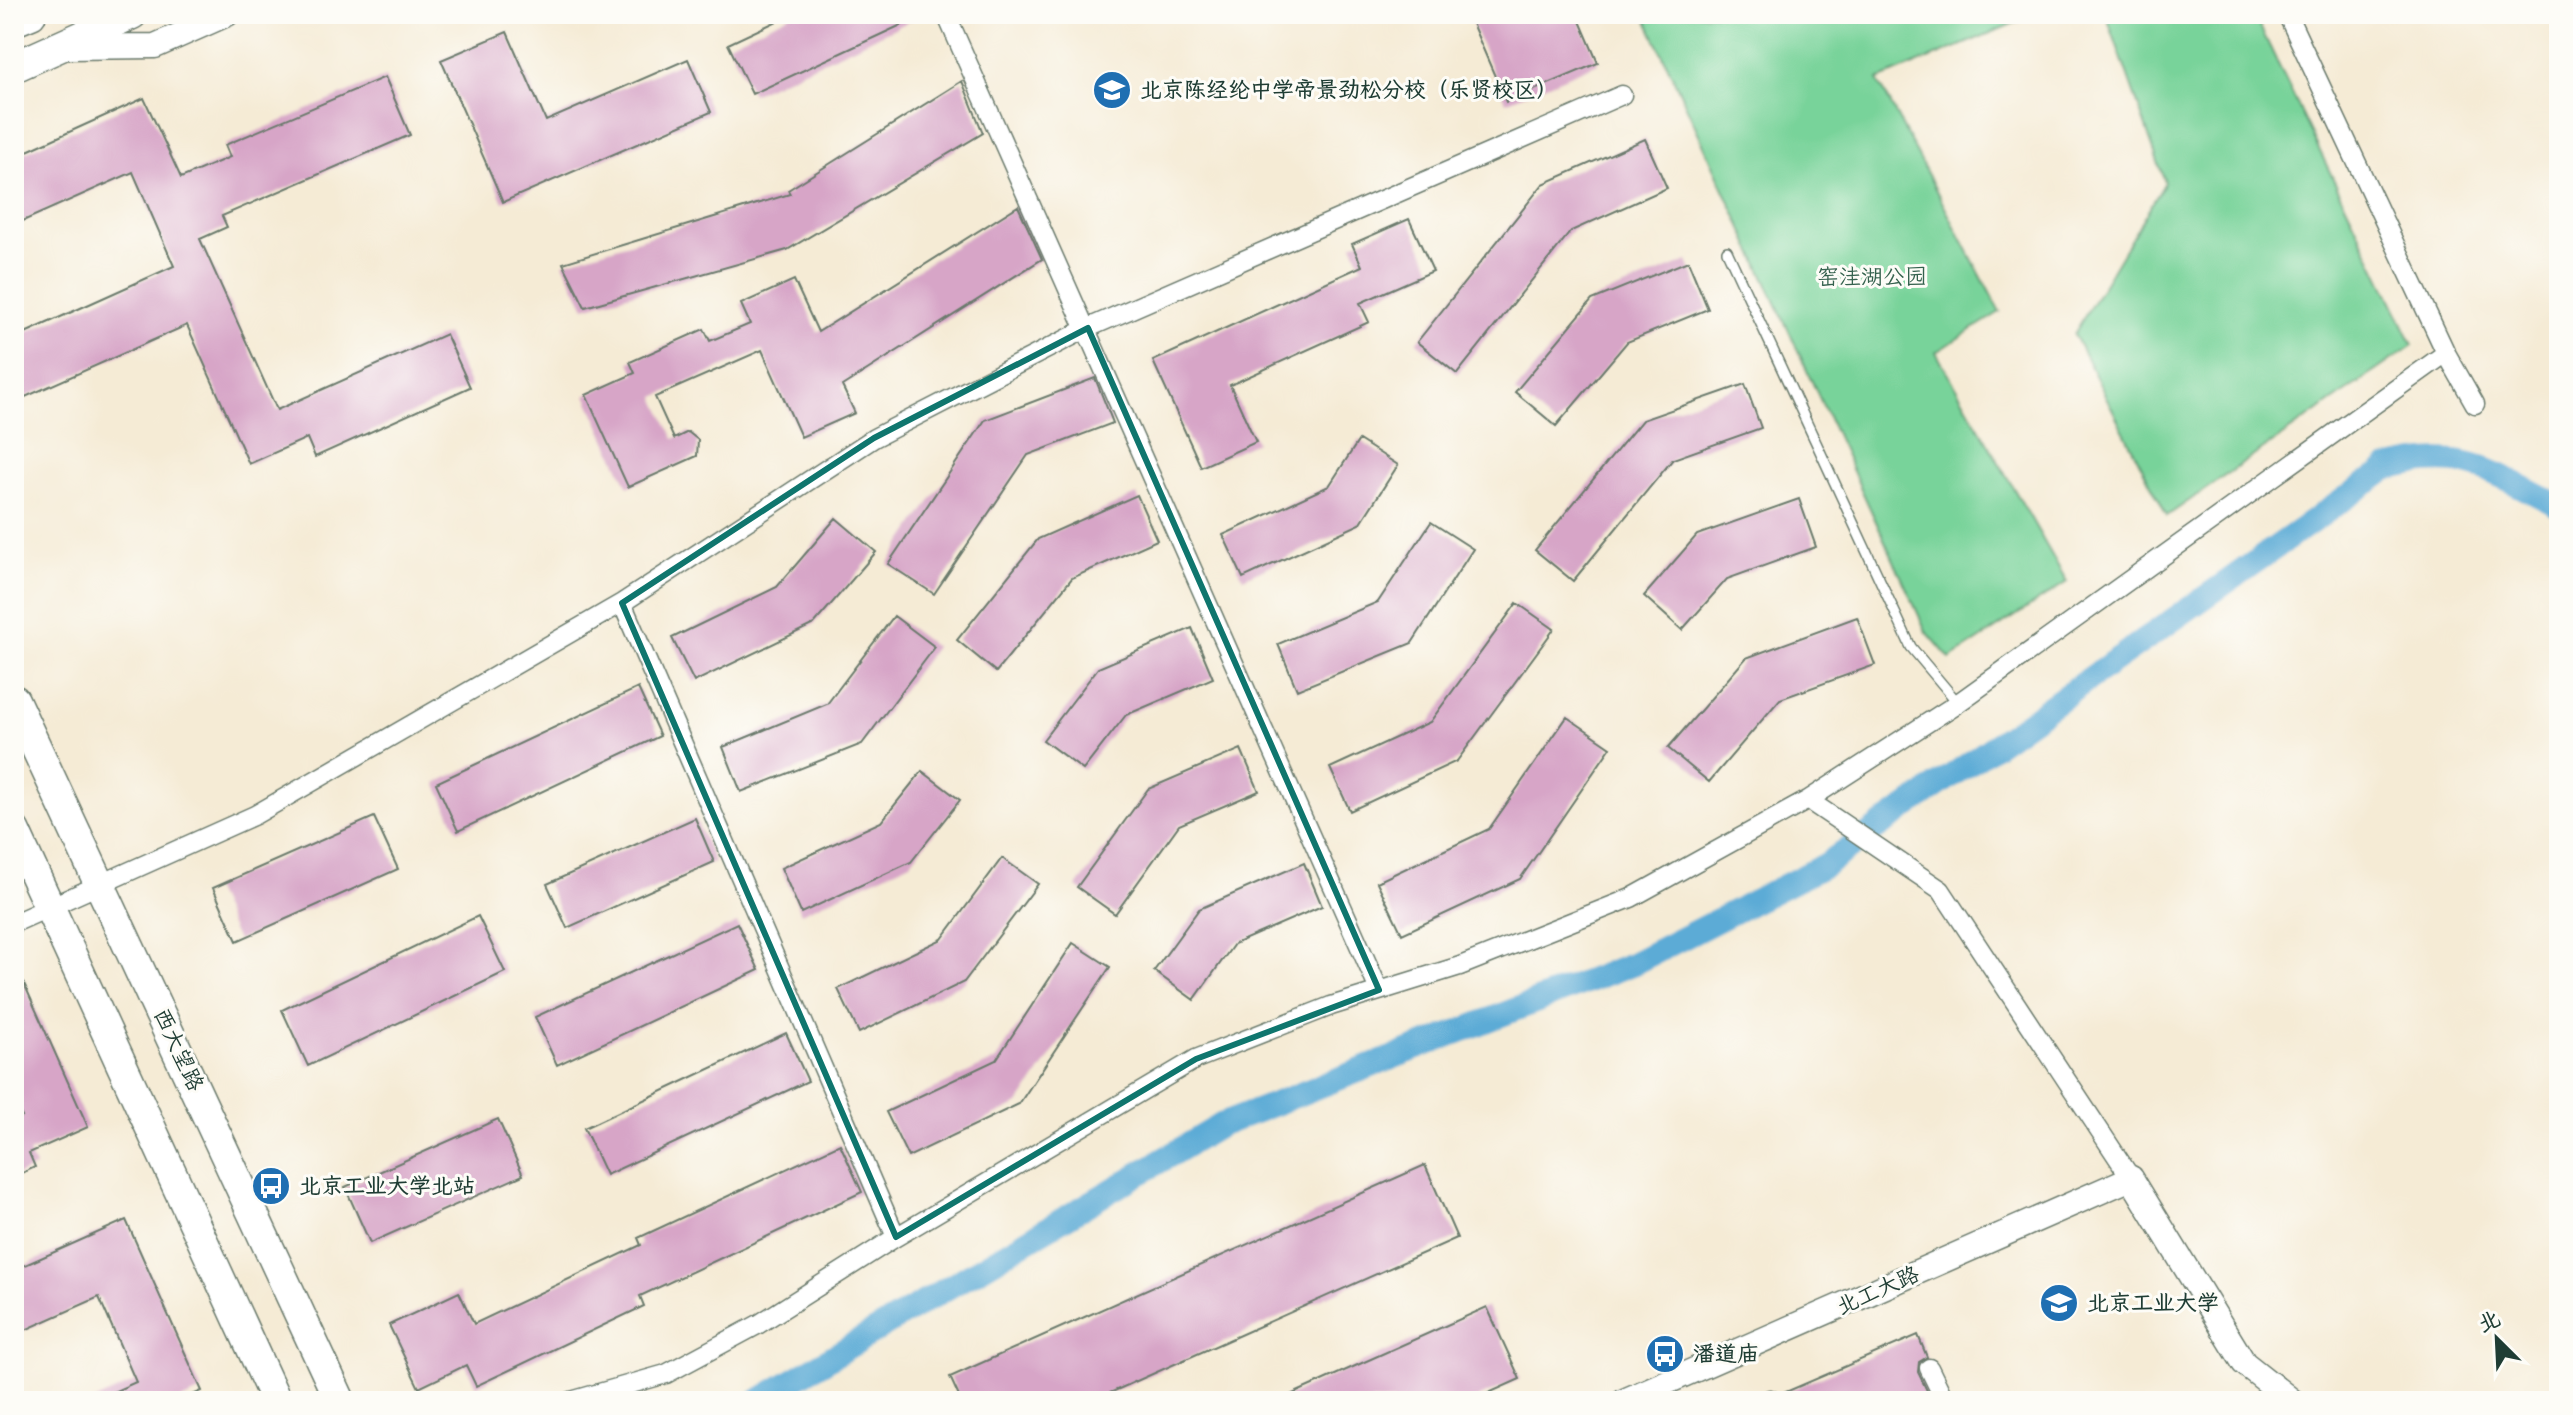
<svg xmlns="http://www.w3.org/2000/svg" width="2573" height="1415" viewBox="0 0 2573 1415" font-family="'Balsamiq Sans','LXGW WenKai TC',sans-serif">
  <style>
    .green { fill: #78d39a; stroke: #4c8867; stroke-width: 2 }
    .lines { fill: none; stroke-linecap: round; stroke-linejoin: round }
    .canal { stroke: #5cabd6; stroke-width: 24 }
    .building { fill: #d7a5c7 }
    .service-casing { stroke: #6a7a6c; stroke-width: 12 }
    .minor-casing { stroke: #6a7a6c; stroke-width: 21 }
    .tertiary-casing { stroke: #6a7a6c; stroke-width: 27 }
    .primary-casing { stroke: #6a7a6c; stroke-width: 33 }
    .service { stroke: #fff; stroke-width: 9 }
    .minor { stroke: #fff; stroke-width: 18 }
    .tertiary { stroke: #fff; stroke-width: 24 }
    .primary { stroke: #fff; stroke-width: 30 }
    .marked { fill: none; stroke: #0f766e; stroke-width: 6; stroke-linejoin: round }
    .labels { text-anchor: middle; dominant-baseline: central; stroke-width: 6; stroke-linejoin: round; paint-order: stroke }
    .poi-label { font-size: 22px; font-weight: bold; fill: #1f3d34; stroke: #fdfcf7; text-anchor: start }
    .park-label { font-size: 22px; fill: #35624e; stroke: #fdfcf7 }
    .street-label { font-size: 22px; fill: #1f3d34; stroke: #fdfcf7 }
  </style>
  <rect width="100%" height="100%" fill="#fdfcf7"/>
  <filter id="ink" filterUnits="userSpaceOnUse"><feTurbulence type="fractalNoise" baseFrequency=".0125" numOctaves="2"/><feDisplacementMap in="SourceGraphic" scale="16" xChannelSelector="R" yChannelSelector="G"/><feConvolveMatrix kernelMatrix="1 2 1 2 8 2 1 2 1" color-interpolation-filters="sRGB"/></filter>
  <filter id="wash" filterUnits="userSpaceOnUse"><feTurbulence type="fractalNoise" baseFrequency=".006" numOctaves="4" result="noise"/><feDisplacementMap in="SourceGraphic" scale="32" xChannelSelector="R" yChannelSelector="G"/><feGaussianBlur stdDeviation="1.8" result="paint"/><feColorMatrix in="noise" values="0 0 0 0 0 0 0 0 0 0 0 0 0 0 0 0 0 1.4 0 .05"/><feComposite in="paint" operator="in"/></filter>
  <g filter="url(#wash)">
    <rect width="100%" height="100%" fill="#f5ebd5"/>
    <!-- green -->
    <path class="green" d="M1644 14H2036L1878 80 2000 312 1936 352 2067 582 1950 659 1926 631Z
      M2106 14H2254L2413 345 2167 516 2074 334 2165 182Z"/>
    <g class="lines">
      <!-- canal -->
      <path class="canal" d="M758 1401 1221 1125 1634 963 1825 865 2387 469C2466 448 2491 472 2559 506"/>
    </g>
    <g id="blocks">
      <!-- building -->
      <path class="building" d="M792 14H925L752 94 728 44Z
        M1468 14H1577L1598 63 1506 102Z
        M507 32 546 121 688 59 711 112 503 202 441 60Z
        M385 77 410 135 222 216 227 227 200 239 277 410 446 334 470 387 315 457 307 438 249 464 187 325 14 402V338L174 266 133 172 14 225V157L144 98 181 178 230 157 225 145Z
        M962 81 983 133 787 250 585 307 563 263 790 194 788 190Z
        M1645 139 1667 188 1571 231 1457 374 1417 342 1543 184Z
        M1018 206 1042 259 842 386 855 413 801 437 762 350 655 397 674 439 688 432 698 440 697 456 628 487 586 395 635 373 630 362 704 329 710 341 750 324 741 304 794 280 818 332Z
        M1409 219 1433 271 1360 303 1369 322 1230 385 1256 442 1201 467 1153 361 1362 266 1352 244Z
        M1688 261 1708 309 1627 342 1556 426 1515 392 1592 300Z
        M1095 378 1113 423 1028 455 934 594 888 564 985 420Z
        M1745 384 1761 428 1673 459 1573 581 1535 550 1642 420Z
        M1359 440 1398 465 1360 524 1243 578 1223 535 1329 486Z
        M1137 495 1157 540 1072 578 996 672 957 640 1038 539Z
        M1799 499 1816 547 1727 579 1682 630 1644 596 1697 535Z
        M836 518 876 552 814 624 694 682 672 638 777 587Z
        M1431 522 1473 549 1412 643 1297 690 1278 644 1378 602Z
        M1517 603 1554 629 1457 761 1350 811 1330 768 1430 722Z
        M894 616 935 647 862 744 741 792 723 747 827 704Z
        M1857 617 1875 665 1780 699 1709 782 1668 748 1746 658Z
        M1192 628 1213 678 1126 715 1083 770 1043 740 1098 668Z
        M638 688 660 736 458 831 436 783Z
        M1567 717 1611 747 1520 879 1402 934 1377 882 1489 829Z
        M1241 749 1259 791 1179 825 1115 914 1077 887 1148 789Z
        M922 771 960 800 911 862 801 913 781 868 881 822Z
        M374 817 398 869 237 941 213 888Z
        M695 818 714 862 567 928 547 884Z
        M1002 858 1038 884 964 982 859 1033 838 989 942 939Z
        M1304 863 1322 906 1234 944 1194 1000 1154 971 1199 909Z
        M478 916 505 972 308 1066 282 1010Z
        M737 923 759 970 557 1065 535 1017Z
        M1073 943 1110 967 1019 1104 908 1157 886 1112 996 1060Z
        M14 961 88 1127 29 1153 35 1167 14 1177V1119L22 1117 14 1100Z
        M786 1033 808 1081 606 1175 584 1128Z
        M498 1119 523 1175 370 1243 345 1187Z
        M840 1144 862 1192 640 1296 644 1306 476 1386 466 1365 419 1388 389 1325 459 1292 474 1324 641 1245 638 1238Z
        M1425 1165 1457 1238 1092 1401H961L950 1377Z
        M126 1220 202 1391 179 1401H93L136 1382 99 1297 14 1335V1270Z
        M1487 1307 1520 1379 1471 1401H1277Z
        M1918 1335 1927 1357 1919 1362 1918 1372 1932 1401H1783L1781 1394Z"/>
    </g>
  </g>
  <g filter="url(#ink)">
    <use href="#blocks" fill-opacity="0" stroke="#6a7a6c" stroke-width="2"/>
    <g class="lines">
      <!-- service casing -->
      <g class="service-casing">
        <path id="service" d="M1727 251 1911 647 1958 703"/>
      </g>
      <!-- minor casing -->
      <g class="minor-casing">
        <path id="minor" d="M946 14 1379 990
          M2287 14 2446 353 2475 404
          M622 603 896 1237
          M1808 800 1941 890 2131 1178
          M14 923 255 815 622 603 874 438 1088 328 1622 95
          M1929 1368 1945 1401
          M1770 1399 1771 1401
          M571 1401 666 1374 759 1324 896 1237 1196 1059 1331 1006 1460 966 1631 898 1808 800 1958 703 2446 353"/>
      </g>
      <!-- tertiary casing -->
      <g class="tertiary-casing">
        <path id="tertiary" d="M65 47 155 46 227 14
          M1624 1401 2131 1178 2244 1363 2292 1401"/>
      </g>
      <!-- primary casing -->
      <g class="primary-casing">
        <path id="primary" d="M14 21 31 14
          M14 67 132 14
          M14 700 340 1401
          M14 830 276 1401"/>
      </g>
      <!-- service -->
      <use href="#service" class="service"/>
      <!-- minor -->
      <use href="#minor" class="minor"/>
      <!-- tertiary -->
      <use href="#tertiary" class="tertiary"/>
      <!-- primary -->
      <use href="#primary" class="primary"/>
    </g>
  </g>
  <!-- marked area -->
  <path class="marked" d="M1088 328 1379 990 1196 1059 896 1237 622 603 874 438Z"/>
  <!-- icons -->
  <defs>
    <g id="school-disc" transform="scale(2)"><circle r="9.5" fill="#1f6fb2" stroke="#fdfcf7"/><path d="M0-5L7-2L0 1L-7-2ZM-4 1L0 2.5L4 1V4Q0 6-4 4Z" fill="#fff"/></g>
    <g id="bus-disc" transform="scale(2)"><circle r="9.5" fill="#1f6fb2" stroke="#fdfcf7"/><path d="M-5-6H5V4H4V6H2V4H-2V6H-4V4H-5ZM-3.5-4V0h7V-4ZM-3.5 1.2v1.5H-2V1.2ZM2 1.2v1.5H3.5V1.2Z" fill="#fff"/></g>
    <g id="university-disc" transform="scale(2)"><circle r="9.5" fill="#1f6fb2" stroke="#fdfcf7"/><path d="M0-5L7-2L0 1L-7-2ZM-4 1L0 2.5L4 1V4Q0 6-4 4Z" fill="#fff"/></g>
  </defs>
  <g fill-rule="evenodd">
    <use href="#school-disc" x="1112" y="90"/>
    <use href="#bus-disc" x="271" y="1186"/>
    <use href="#university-disc" x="2059" y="1303"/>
    <use href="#bus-disc" x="1665" y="1354"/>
  </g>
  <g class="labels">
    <!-- poi labels -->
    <g class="poi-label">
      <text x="1140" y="90">北京陈经纶中学帝景劲松分校（乐贤校区）</text>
      <text x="299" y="1186">北京工业大学北站</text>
      <text x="2087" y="1303">北京工业大学</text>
      <text x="1693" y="1354">潘道庙</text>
    </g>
    <!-- park labels -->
    <g class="park-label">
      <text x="1872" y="277">窑洼湖公园</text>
    </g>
    <!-- street labels -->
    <g class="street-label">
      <text transform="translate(178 1050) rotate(65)">西大望路</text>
      <text transform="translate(1878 1291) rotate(-24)">北工大路</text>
    </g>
  </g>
  <!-- margin -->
  <rect width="2573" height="1415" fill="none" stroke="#fdfcf7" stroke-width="48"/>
  <!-- north arrow -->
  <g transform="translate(2497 1339) rotate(336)" stroke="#fdfcf7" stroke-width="6" paint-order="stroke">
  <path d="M0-6L14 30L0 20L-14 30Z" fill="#1f3d34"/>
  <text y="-12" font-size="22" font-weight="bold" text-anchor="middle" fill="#1f3d34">北</text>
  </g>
</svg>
